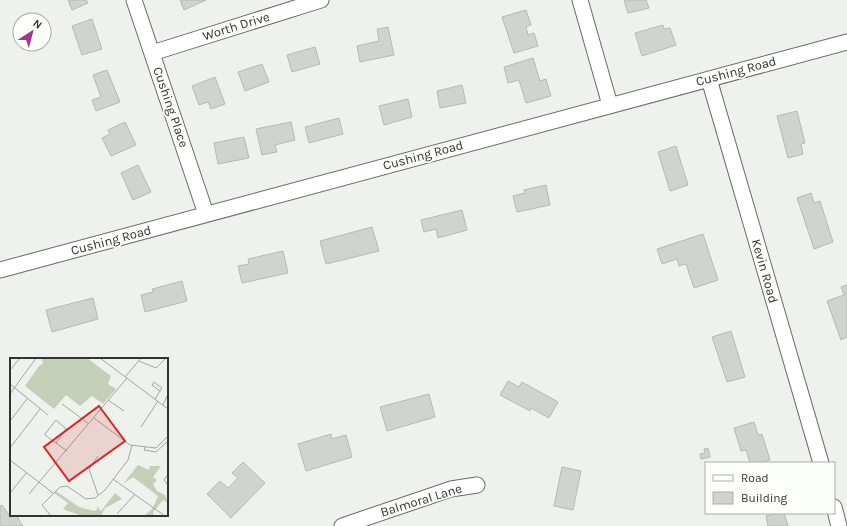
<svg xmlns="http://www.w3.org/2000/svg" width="847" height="526" viewBox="0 0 847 526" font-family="Karla,sans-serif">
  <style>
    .building { fill: #d1d3cf; stroke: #b7b9b5 }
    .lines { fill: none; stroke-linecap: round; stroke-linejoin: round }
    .minor-casing { stroke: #6a6c68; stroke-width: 17 }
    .minor { stroke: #fff; stroke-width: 15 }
    .labels { text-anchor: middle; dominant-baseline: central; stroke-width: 3.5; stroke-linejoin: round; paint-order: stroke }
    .street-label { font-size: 13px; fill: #333432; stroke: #fcfefa }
    .inset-road { fill: none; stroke: #a4a5a2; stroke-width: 1 }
    .view { fill: #d62828; fill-opacity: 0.15; stroke: #d62828; stroke-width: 2 }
    .inset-edge { fill: none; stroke: #333432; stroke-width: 2 }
  </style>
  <rect width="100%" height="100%" fill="#eff1ed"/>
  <!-- building -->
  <path class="building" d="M68 0H86L88 3 72 10Z
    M180 0H206L184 10Z
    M624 0H646L649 8 628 13Z
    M526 10 531 25 526 27 528 35 534 33 538 46 514 53 502 17Z
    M92 19 102 49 82 55 72 26Z
    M663 25 664 29 670 28 676 45 642 56 635 33Z
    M388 27 394 55 360 62 357 46 379 41 377 29Z
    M315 47 320 64 292 72 287 55Z
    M533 58 540 81 546 79 551 96 526 103 519 80 508 83 504 67Z
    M262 64 269 82 245 91 238 72Z
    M107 70 120 102 96 111 92 100 101 97 93 75Z
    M215 77 225 104 211 109 208 102 199 105 192 86Z
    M462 85 466 103 440 108 437 91Z
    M408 99 412 117 384 125 379 106Z
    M797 111 805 143 801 144 803 154 788 158 777 116Z
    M339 118 343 134 309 143 305 127Z
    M125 122 136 145 111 156 102 138 110 134 108 130Z
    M291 122 295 140 275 145 277 152 262 155 256 129Z
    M244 137 249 158 218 164 214 143Z
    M676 146 688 185 670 191 658 152Z
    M138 165 151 192 133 200 121 173Z
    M546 185 550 205 517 212 513 196 525 193 524 190Z
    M811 193 814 203 820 201 833 242 814 249 797 198Z
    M462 210 467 230 438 238 436 229 424 232 421 220Z
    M372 227 379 251 326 264 320 241Z
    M703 234 718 280 694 288 686 264 679 266 677 259 662 264 657 249Z
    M283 251 288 273 242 283 238 266 249 264 248 259Z
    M182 281 187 301 145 312 141 295 153 292 152 289Z
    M847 285V337L841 340 827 301 844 295 841 287Z
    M93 298 98 319 52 332 46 310Z
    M731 331 745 377 727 382 712 337Z
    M508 381 519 387 522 382 558 402 549 418 531 408 530 411 500 395Z
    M429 394 435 417 387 431 380 407Z
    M754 422 758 435 762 434 770 460 759 463H750L746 450 741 451 734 428Z
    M331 434 332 439 346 435 352 457 306 471 298 444Z
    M708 448 710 457 701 459 700 454 705 453 704 449Z
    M243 462 265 483 231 518 207 494 220 481 228 488 238 478 232 473Z
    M562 467 581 471 573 510 554 506Z
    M2 505 10 516 16 515 23 526H0V506Z
    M778 513H784L788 526H768L766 516Z"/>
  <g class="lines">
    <!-- minor casing -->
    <g class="minor-casing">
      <path id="minor" d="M134 0 206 214
        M580 0 610 105
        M152 53 321 0
        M709 79 821 463
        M0 270 847 42
        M834 507 839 526
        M342 526 451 489 477 485"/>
    </g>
    <!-- minor -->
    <use href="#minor" class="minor"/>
  </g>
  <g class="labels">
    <!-- street labels -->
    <g class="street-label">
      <text transform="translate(236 26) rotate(-17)">Worth Drive</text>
      <text transform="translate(736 71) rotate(-15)">Cushing Road</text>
      <text transform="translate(171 107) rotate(71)">Cushing Place</text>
      <text transform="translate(423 155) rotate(-15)">Cushing Road</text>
      <text transform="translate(111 240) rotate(-15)">Cushing Road</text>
      <text transform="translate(765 271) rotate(74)">Kevin Road</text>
      <text transform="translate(421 500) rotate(-17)">Balmoral Lane</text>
    </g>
  </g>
  <!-- overview -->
  <g transform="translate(10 358)">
    <rect width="158" height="158" fill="#eff1ed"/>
    <path d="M32 0H77L101 18 98 26 106 31 93 46 82 38 70 48 56 37 44 51 15 28 29 8 33 6ZM128 107 139 112 140 108H151L143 119 147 122 143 126 147 133 155 137 158 145 153 142 144 153 143 158H134L143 150 148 138 123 119 113 126ZM46 133 69 149 84 153 87 152V148L91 153 105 135 112 141 95 150 91 158H72L53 151 58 145 44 135Z" fill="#c4cfb8"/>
    <path class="inset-road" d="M90 0 158 51M129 3 146 10 156 0M0 12 10 0M115 19 131 0M0 26 38 57M142 27 150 33 145 41M142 27 144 24 152 30 150 33M0 36 26 0M98 42 114 53M52 46 79 66M153 47 158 36M84 60 120 87 146 90 158 78M0 63 17 41M131 69 148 43M46 85 56 71 46 62 35 76V77L57 93M135 89 134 92 146 94 158 83M0 90 30 51M88 98 79 111 88 137M0 102 43 135M158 116 154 122 158 127M103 121 155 158M0 135 17 114M19 136 117 20M107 156 125 136M41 158 32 147 50 129 57 128 76 141 85 140 95 132 118 102 122 87"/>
    <path class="view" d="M89 48 115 83 59 123 34 89Z"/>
    <rect width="158" height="158" class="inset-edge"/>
  </g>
  <!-- legend -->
  <rect x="705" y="462" width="130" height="52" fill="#fcfefa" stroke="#acadaa"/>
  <rect x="713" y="475" width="20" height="6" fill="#ffffff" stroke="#acadaa"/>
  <text x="741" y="482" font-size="12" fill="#333432">Road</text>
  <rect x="713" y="492" width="20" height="12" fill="#d1d3cf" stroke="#acadaa"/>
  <text x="741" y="502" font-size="12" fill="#333432">Building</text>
  <!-- north arrow -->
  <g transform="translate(32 32) rotate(36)"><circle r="19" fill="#fcfefa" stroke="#acadaa"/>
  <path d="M0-3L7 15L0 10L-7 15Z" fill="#a7338e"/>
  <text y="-6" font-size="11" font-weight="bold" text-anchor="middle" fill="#333432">N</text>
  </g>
</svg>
